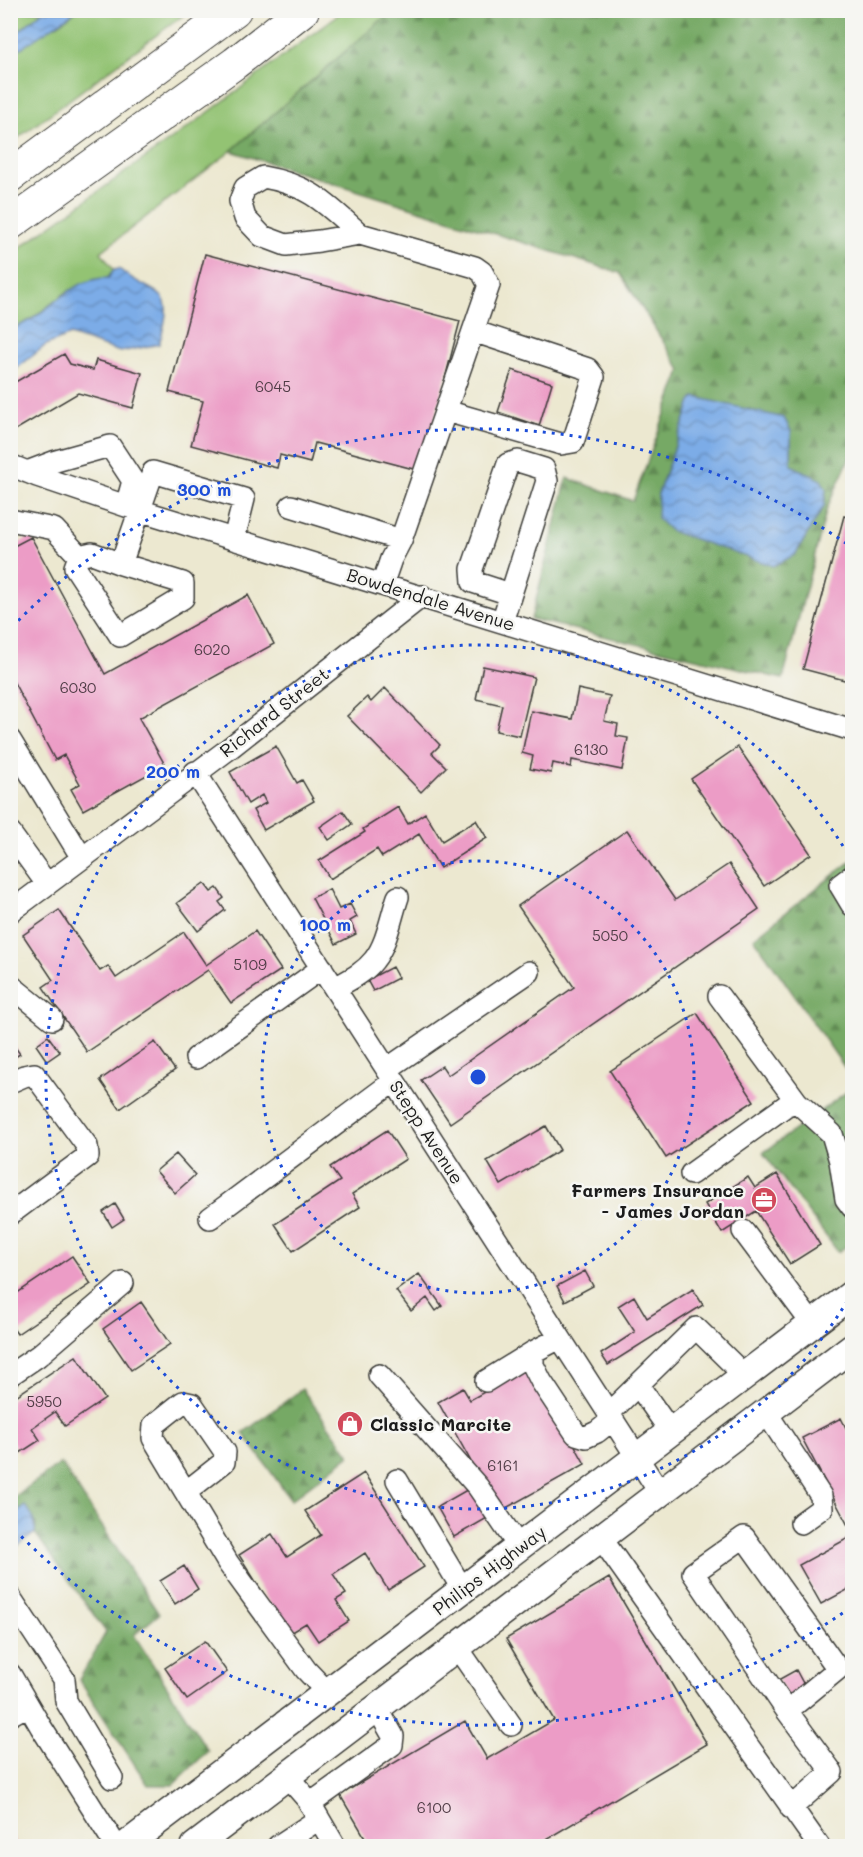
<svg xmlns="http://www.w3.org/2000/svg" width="863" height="1857" viewBox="0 0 863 1857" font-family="Mali,sans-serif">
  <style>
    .green { fill: #93c373; stroke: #587048; stroke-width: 1.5 }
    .forest { fill: url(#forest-firs); stroke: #496240; stroke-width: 1.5; fill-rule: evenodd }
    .water { fill: url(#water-waves); stroke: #4c6482; stroke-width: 1.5 }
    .building { fill: #ec9cc6 }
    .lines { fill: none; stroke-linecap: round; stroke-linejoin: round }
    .minor-casing { stroke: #3b3b37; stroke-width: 24 }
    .major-casing { stroke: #3b3b37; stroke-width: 30 }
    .highway-casing { stroke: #3b3b37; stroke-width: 34 }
    .minor { stroke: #fff; stroke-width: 21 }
    .major { stroke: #fff; stroke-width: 27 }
    .highway { stroke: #fff; stroke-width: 32 }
    .ring { fill: none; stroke: #1d4ed8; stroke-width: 3; stroke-dasharray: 3 6 }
    .labels { text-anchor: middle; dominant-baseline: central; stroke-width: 5; stroke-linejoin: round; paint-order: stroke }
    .number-label { font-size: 15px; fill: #503c46 }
    .street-label { font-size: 18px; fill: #1c1c1c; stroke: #f6f6f2 }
    .poi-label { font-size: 18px; font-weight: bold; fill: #1c1c1c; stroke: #f6f6f2; text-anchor: end }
    .centre { fill: #1d4ed8; stroke: #f6f6f2; stroke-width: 3 }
    .ring-label { font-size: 18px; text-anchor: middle; font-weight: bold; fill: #1d4ed8; stroke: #f6f6f2; stroke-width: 5; stroke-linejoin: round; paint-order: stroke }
  </style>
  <defs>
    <pattern id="forest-firs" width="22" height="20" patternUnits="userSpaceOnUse" patternTransform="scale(1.5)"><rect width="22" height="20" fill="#76a965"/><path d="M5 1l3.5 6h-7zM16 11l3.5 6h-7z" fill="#608952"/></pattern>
    <pattern id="water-waves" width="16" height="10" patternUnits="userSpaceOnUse" patternTransform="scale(1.5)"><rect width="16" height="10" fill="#7cace7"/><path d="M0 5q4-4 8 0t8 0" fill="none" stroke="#658bba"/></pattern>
  </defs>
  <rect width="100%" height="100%" fill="#f6f6f2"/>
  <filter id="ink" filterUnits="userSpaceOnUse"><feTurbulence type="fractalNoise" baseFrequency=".0167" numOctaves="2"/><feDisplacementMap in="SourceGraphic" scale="12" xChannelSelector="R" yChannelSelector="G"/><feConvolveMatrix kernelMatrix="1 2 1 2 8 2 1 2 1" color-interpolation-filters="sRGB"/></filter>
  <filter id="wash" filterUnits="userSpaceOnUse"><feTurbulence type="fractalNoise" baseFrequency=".008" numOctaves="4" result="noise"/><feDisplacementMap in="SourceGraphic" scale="24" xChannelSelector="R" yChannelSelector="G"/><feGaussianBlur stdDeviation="1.35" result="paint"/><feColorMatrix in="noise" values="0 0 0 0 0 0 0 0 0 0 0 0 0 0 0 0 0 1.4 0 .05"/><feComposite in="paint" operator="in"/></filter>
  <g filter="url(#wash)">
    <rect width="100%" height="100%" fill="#ece8d0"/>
    <!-- green -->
    <path class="green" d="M20 11H43L17 33 57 25 76 11H189L11 143V18Z
      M343 11H392L231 151 101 252 114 270 108 278 67 292 30 320 11 330V254L201 118Z"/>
    <!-- forest -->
    <path class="forest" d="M392 11H852V453L827 508 783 679 531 619 567 478 633 501 681 370 620 273 231 151ZM695 397 791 431V465L826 489 824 506 795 555 658 494 691 402Z
      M852 860V1078L754 938Z
      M852 1088V1242L838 1252 763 1153Z
      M302 1389 350 1455 291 1500 243 1433Z
      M61 1463 159 1614 134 1635 208 1751 173 1785H148L79 1680 106 1632 35 1533 36 1524 24 1506 11 1516 10 1500Z"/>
    <!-- water -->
    <path class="water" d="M43 11H76L20 49 15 43 17 33Z
      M119 269C158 300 178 284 159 344L120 352 70 335 46 345 11 373V330C18 326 26 323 32 319 55 303 78 277 108 278L114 270Z
      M695 397 784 418 791 431V465L821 480 826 489 824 506 795 555 773 566 671 531 657 518 658 494 691 402Z
      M25 1506C33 1513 36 1521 35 1533L11 1551V1516Z"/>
    <g id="blocks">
      <!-- building -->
      <path class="building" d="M205 254 460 321 421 471 315 443 310 463 280 455 277 468 191 445 203 401 169 392Z
        M64 354 70 364 93 370 96 360 142 373 133 408 78 393 12 432 10 429V385Z
        M512 370 552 383 539 426 498 412Z
        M844 516 852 518V682L803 669Z
        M31 537 105 674 248 595 274 644 139 718 165 765 83 810 71 789 80 784 64 755 55 760 10 675V548Z
        M483 666 534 677 520 736 496 731 502 705 476 699Z
        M385 688 440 745 432 753 446 767 421 792 347 716 367 697 371 702Z
        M578 689 610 696 604 721 618 724 616 736 628 738 622 770 572 760 571 767 553 763 551 773 530 769 533 756 522 753 531 711 572 719Z
        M276 746 297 783 302 780 314 801 264 830 253 810 266 803 262 795 248 804 230 772Z
        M738 747 811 854 764 886 691 779Z
        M398 807 408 824 425 813 442 841 476 820 487 838 440 868 419 834 382 857 377 849 330 879 319 861 365 832 363 829Z
        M343 811 352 824 329 840 320 827Z
        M627 830 675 900 729 864 759 909 450 1123 421 1080 442 1066 448 1075 574 987 518 906Z
        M204 883 211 892 217 888 224 898 219 902 225 910 198 931 177 903Z
        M329 889 339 909 350 904 357 917 350 921 356 934 336 944 312 898Z
        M59 910 100 971 108 966 116 978 184 932 206 965 255 931 281 970 231 1003 208 970 87 1052 43 987 53 980 23 935Z
        M392 967 398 978 373 991 367 980Z
        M697 1013 754 1101 666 1158 610 1071Z
        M48 1036 60 1052 47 1061 36 1045Z
        M10 1040 20 1054 10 1060Z
        M155 1042 175 1070 120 1109 100 1080Z
        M546 1126 560 1150 501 1185 487 1161Z
        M387 1130 406 1159 352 1194 360 1207 293 1251 275 1224 340 1181 330 1167Z
        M176 1154 195 1175 175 1193 156 1171Z
        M777 1174 820 1245 790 1264 756 1211 722 1233 705 1204 748 1177 755 1188Z
        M115 1204 124 1219 112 1227 103 1212Z
        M72 1256 91 1284 17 1334 10 1324V1298Z
        M585 1271 593 1286 565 1301 557 1286Z
        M419 1274 442 1306 436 1311 427 1298 411 1311 396 1291Z
        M693 1289 703 1305 608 1365 601 1354 635 1332 618 1306 634 1296 647 1318Z
        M141 1302 170 1344 131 1370 103 1329Z
        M76 1356 105 1399 65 1426 55 1412 32 1428 40 1440 20 1453 10 1439V1400Z
        M531 1366 585 1464 499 1512 438 1402 463 1388 470 1400Z
        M841 1418 852 1440V1533L802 1438Z
        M364 1473 424 1567 388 1590 365 1553 333 1574 346 1594 336 1600 349 1621 318 1641 306 1623 285 1636 279 1618 239 1555 272 1534 287 1557 321 1535 305 1511Z
        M472 1487 489 1517 454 1537 437 1507Z
        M852 1536V1597L849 1589 821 1604 799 1565Z
        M184 1566 198 1589 175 1604 160 1581Z
        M609 1578 707 1744 535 1846H370L340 1795 465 1721 487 1759 554 1720 506 1639Z
        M205 1641 227 1672 187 1700 165 1668Z
        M796 1670 805 1687 788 1697 778 1680Z
        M10 1832 18 1846H10Z"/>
    </g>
  </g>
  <g filter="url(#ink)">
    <use href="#blocks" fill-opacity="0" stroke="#3b3b37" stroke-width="1.5"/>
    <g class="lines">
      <!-- minor casing -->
      <g class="minor-casing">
        <path id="minor" d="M360 234C326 204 310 185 263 177L245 188 240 201 245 218 262 236 286 245 319 241 360 234 475 267 482 272 489 285 401 540
          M446 411 561 444 573 442 594 377 588 369 473 331
          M10 465 37 476 126 506 852 730
          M27 472 56 461 110 446 133 481 126 506
          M291 506 401 540 391 559 382 585
          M10 520 54 529 79 556
          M121 564 183 583V598L120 636 75 567 79 556 92 553 121 564 153 472 244 499 234 539
          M502 622 547 481 544 469 518 461 508 464 472 569 473 582 510 594
          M10 740 82 858
          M195 772 660 1493
          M10 833 47 884
          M852 876 840 885 852 905
          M10 912 226 751 422 596
          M10 985 52 1019
          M335 988C349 980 364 973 374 960 387 944 391 917 398 897
          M719 996 797 1102 832 1134 840 1161 846 1199 852 1207
          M196 1058 322 968
          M387 1069 529 972
          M10 1082 24 1076 34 1074 87 1146 88 1156 10 1214
          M691 1174 787 1105 797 1102
          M210 1218 394 1081
          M743 1231 813 1325
          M560 1338 533 1352V1365L541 1381 576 1434 586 1437 597 1432 612 1420
          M10 1375 38 1356 123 1283
          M379 1375 478 1487 519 1547
          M486 1381 533 1352
          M638 1385 671 1432
          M766 1412 821 1496 822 1508 801 1523
          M608 1414 696 1328 745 1376
          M397 1480 463 1590
          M186 1492 224 1462 225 1452 192 1404 183 1402 154 1425 153 1438 228 1563 306 1670 328 1693
          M601 1538 819 1846
          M10 1597 64 1679 66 1701 112 1778
          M457 1647 511 1725
          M10 1674 41 1727 116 1846
          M787 1711 838 1669 744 1537 693 1573 787 1711 832 1772 791 1808
          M10 1715 28 1705
          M287 1776 308 1800 335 1846
          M310 1804 392 1745 393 1736 377 1708
          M278 1846 319 1819"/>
      </g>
      <!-- major casing -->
      <g class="major-casing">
        <path id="major" d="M125 1846 852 1294
          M195 1846 852 1347"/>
      </g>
      <!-- highway casing -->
      <g class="highway-casing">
        <path id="highway" d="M10 176 235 10
          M10 224 235 63 303 10"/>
      </g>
      <!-- minor -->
      <use href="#minor" class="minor"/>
      <!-- major -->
      <use href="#major" class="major"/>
      <!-- highway -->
      <use href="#highway" class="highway"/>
    </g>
  </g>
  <!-- distance rings -->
  <g class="ring">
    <circle cx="478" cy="1077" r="216"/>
    <path d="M852 1293A432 432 0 1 1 852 861"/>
    <path d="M850 1608A648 648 0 0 1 12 1527M12 627A648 648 0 0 1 850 546"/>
  </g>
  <!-- icons -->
  <defs>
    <g id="office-disc" transform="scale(1.35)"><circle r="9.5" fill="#d1495b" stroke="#f6f6f2"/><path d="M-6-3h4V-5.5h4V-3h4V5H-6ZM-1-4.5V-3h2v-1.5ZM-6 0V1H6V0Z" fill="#fff"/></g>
    <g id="shop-disc" transform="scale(1.35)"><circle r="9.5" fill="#d1495b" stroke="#f6f6f2"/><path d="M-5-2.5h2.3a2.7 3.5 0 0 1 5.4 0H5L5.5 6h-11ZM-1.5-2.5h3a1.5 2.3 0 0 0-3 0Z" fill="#fff"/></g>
  </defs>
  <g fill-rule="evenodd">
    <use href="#office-disc" x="764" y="1200"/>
    <use href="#shop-disc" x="350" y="1424"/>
  </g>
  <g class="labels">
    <!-- number labels -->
    <g class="number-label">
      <text x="273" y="386">6045</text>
      <text x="212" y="649">6020</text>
      <text x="78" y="687">6030</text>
      <text x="591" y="749">6130</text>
      <text x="610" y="935">5050</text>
      <text x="250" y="964">5109</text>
      <text x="44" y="1401">5950</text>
      <text x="503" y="1465">6161</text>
      <text x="434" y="1807">6100</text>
    </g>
    <!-- street labels -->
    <g class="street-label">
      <text transform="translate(431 599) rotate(17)">Bowdendale Avenue</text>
      <text transform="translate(274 712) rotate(-38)">Richard Street</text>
      <text transform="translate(427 1132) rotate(57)">Stepp Avenue</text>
      <text transform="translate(489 1570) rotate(-37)">Philips Highway</text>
    </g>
    <!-- poi labels -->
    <g class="poi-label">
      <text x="744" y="1190">Farmers Insurance<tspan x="744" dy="21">- James Jordan</tspan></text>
      <text x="370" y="1424" text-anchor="start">Classic Marcite</text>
    </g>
  </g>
  <circle cx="478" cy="1077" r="9" class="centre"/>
  <g class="ring-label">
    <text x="204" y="496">300 m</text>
    <text x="173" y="778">200 m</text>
    <text x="325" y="931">100 m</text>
  </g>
  <!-- margin -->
  <rect width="863" height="1857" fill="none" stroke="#f6f6f2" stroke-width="36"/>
</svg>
